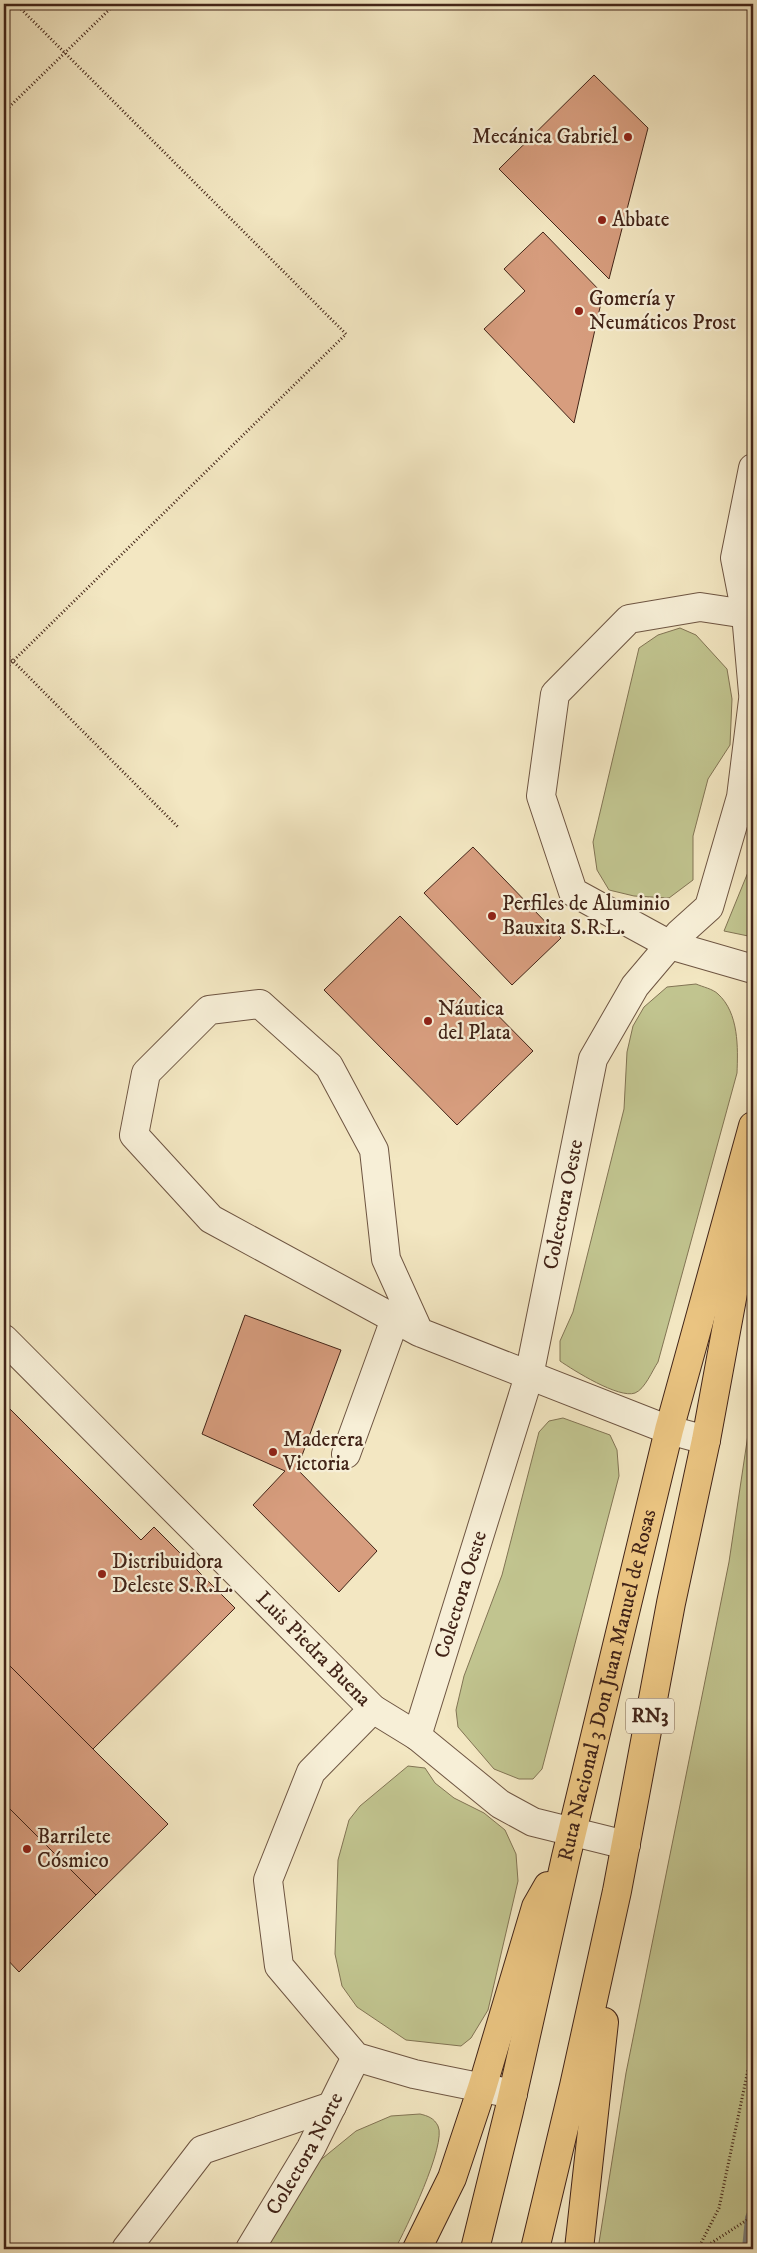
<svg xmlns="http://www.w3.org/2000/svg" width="757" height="2253" viewBox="0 0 757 2253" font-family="'IM FELL DW Pica',serif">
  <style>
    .green { fill: #c1c48f; stroke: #827454 }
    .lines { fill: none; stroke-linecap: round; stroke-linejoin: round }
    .stream { stroke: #7b7f7c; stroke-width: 10 }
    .building { fill: #d79d7e; stroke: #422418 }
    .minor-casing { stroke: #6e5542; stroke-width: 30 }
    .highway-casing { stroke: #422418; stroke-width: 30 }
    .path { stroke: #422418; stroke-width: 3; stroke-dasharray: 1 2.5; stroke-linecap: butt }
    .minor { stroke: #f7efd7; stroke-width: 28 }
    .highway { stroke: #eac481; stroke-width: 28 }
    .poi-dot { fill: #8f2418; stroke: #f7efd7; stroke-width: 2 }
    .labels { text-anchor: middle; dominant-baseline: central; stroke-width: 4.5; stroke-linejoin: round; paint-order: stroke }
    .shield { fill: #f7efd7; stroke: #786151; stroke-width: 1 }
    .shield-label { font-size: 20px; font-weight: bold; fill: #422418 }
    .poi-label { font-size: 21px; fill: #422418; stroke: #f7efd7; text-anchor: start }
    .street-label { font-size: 21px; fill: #422418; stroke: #f7efd7 }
  </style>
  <rect width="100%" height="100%" fill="#f3e7c2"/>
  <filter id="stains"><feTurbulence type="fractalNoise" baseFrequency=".004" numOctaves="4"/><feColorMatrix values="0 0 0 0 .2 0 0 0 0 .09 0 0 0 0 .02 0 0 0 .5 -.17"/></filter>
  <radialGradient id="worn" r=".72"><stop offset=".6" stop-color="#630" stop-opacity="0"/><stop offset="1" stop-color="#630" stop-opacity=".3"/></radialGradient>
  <!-- green -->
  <path class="green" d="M680 628 696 635 727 669 732 699 730 745 708 779 693 836V880L669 898 634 896 609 890 597 870 593 842 639 648 658 635Z
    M753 860V937L724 931Z
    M696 984C703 987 713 989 718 994 739 1013 738 1048 737 1073L658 1362C652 1371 645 1389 635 1393 619 1399 573 1370 560 1361V1341L573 1312 624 1109 627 1052 633 1026 644 1007 667 987Z
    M753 1401V2249H598L626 2073 729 1562Z
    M563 1418 610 1435 617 1450 619 1476 542 1769 533 1779H519L494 1769 458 1727 456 1710 464 1676 502 1575 539 1432 549 1421Z
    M408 1766 425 1768 435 1783 454 1798 484 1813 505 1830 516 1854 518 1881 488 2010 471 2038 461 2046 406 2040 357 2007 342 1986 335 1954 338 1860 349 1820 360 1806Z
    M420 2114C428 2116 434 2118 438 2126 447 2144 405 2231 395 2249H265L318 2162 356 2131 391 2116Z"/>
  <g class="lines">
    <!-- stream -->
    <path class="stream" d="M747 2249 750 2218 753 2211"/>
  </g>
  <!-- building -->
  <path class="building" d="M594 75 648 128 609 279 499 169Z
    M543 232 603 294 574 423 484 329 525 291 504 269Z
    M473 847 561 938 512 985 424 893Z
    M400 916 533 1051 457 1125 324 990Z
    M245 1315 341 1350 297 1469 377 1551 339 1592 253 1505 285 1471 202 1434Z
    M4 1403 141 1540 154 1527 235 1608 93 1749 4 1660Z
    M4 1660 168 1824 96 1895 4 1803Z
    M4 1803 96 1895 19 1972 4 1956Z"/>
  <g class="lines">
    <!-- minor casing -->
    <g class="minor-casing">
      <g id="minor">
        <path d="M753 468 735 558 746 614 753 693"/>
        <path d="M753 615 700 607 629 619 555 694 541 796 573 892 670 945 753 969"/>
        <path d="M419 1332 211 1219 134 1135 146 1073 209 1010 260 1004 329 1066 374 1150 386 1259 419 1332 669 1430 706 1440"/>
        <path id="s1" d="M4 1339 373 1709 417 1736 500 1804 533 1822 626 1845"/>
        <path d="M346 1454 395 1319"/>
        <path d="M373 1709 311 1772 268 1880 279 1966 356 2057 414 2074 513 2094"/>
        <path id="s2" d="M417 1736 529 1376 593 1059 635 986 679 934 709 907 741 797 753 700"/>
        <path d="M126 2249 202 2150 332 2106"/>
        <path id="s3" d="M250 2249 311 2148 356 2057"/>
      </g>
    </g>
    <!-- highway casing -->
    <g class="highway-casing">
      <g id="highway">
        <path d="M417 2249 452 2178 482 2088 536 1907 548 1886"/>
        <path id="s4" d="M475 2249 509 2111 566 1857 669 1430 753 1126"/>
        <path d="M535 2249 574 2086 617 1891 671 1603 706 1440 751 1195"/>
        <path d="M579 2249 604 2022"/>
      </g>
    </g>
    <!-- path -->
    <path class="path" d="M4 112 115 4
      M4 652 179 828
      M4 670 346 334 16 4
      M698 2249 719 2208 753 2046
      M702 2249 750 2218 753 2219"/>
    <!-- minor -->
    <use href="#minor" class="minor"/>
    <!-- highway -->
    <use href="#highway" class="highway"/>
  </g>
  <!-- markers -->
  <g class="poi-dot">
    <circle cx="628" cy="137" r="5"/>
    <circle cx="602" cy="220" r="5"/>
    <circle cx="579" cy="311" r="5"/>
    <circle cx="492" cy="916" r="5"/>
    <circle cx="428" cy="1021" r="5"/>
    <circle cx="273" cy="1452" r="5"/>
    <circle cx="102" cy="1574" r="5"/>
    <circle cx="27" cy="1849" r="5"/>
  </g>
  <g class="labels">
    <!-- shield labels -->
    <rect class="shield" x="626" y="1698.5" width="48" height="35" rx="4"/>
    <g class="shield-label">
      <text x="650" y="1716">RN3</text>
    </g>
    <!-- poi labels -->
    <g class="poi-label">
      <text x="618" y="137" text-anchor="end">Mecánica Gabriel</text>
      <text x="612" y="220">Abbate</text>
      <text x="589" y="299">Gomería y<tspan x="589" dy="24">Neumáticos Prost</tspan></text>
      <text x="502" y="904">Perfiles de Aluminio<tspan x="502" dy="24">Bauxita S.R.L.</tspan></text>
      <text x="438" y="1009">Náutica<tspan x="438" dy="24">del Plata</tspan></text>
      <text x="283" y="1440">Maderera<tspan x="283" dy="24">Victoria</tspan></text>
      <text x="112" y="1562">Distribuidora<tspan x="112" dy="24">Deleste S.R.L.</tspan></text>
      <text x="37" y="1837">Barrilete<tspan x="37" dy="24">Cósmico</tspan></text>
    </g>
    <!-- street labels -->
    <g class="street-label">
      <text stroke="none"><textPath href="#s2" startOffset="552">Colectora Oeste</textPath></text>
      <text stroke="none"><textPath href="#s2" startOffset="148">Colectora Oeste</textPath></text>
      <text stroke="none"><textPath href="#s1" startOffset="438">Luis Piedra Buena</textPath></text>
      <text stroke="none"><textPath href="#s4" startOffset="579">Ruta Nacional 3 Don Juan Manuel de Rosas</textPath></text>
      <text stroke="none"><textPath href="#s3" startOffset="110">Colectora Norte</textPath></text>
    </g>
  </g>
  <!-- margin -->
  <rect width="757" height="2253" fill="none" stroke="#f3e7c2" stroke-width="20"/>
  <rect x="5" y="5" width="747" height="2243" fill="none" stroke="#422418" stroke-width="2.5"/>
  <rect x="10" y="10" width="737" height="2233" fill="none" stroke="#422418"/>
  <rect width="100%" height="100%" filter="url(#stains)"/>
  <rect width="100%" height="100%" fill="url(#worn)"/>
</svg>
